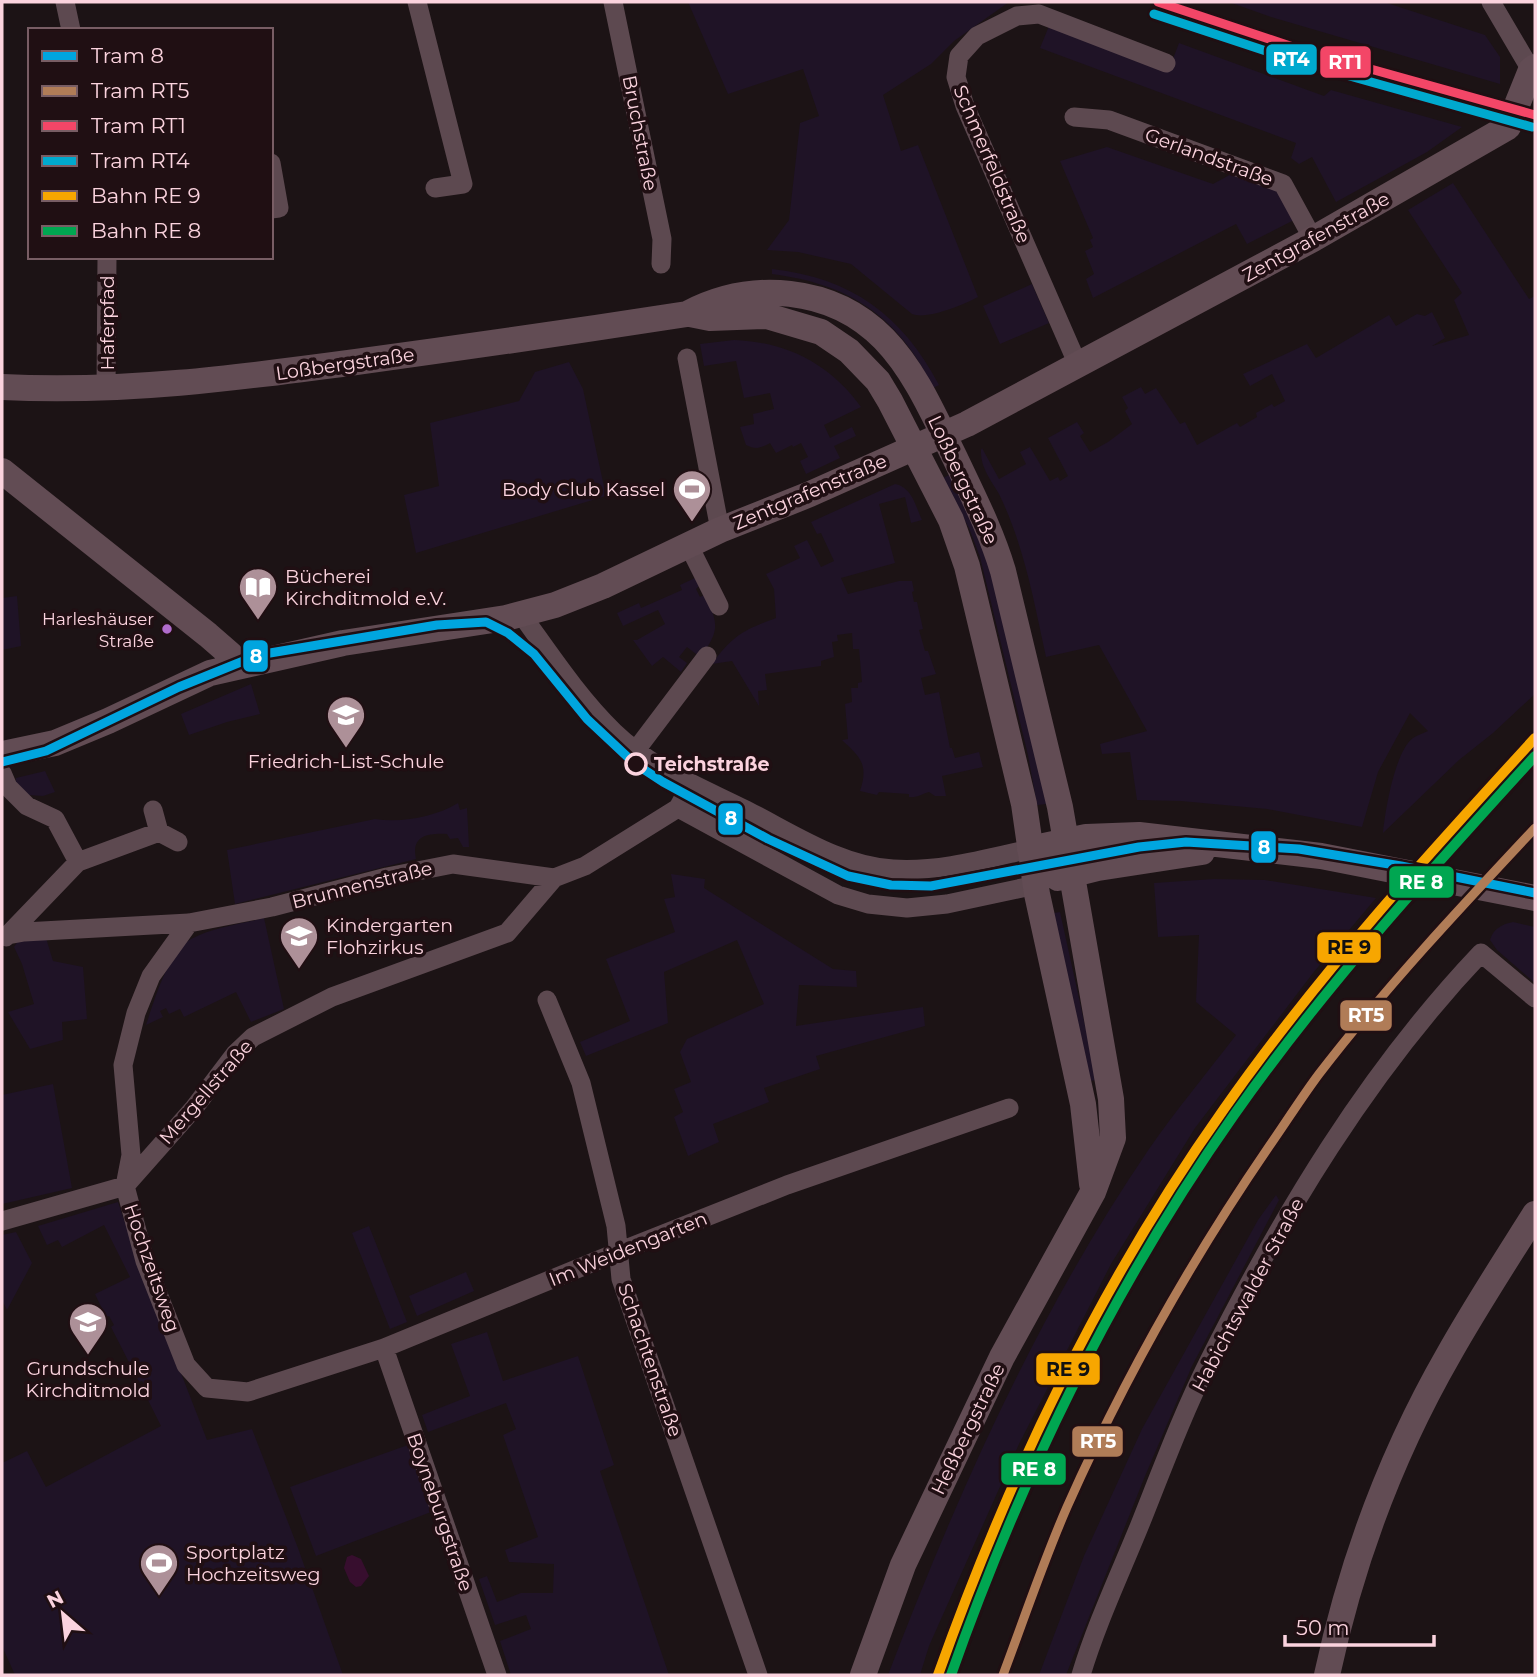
<svg xmlns="http://www.w3.org/2000/svg" width="1537" height="1677" viewBox="0 0 1537 1677" font-family="Montserrat,sans-serif">
  <style>
    .green { fill: #1f1326 }
    .water { fill: #370e2e }
    .lines { fill: none; stroke-linecap: round; stroke-linejoin: round }
    .street { stroke: #5d4950; stroke-width: 19 }
    .secondary { stroke: #624c54; stroke-width: 26 }
    .rail-1-casing { stroke: #200f13; stroke-width: 16 }
    .rail-2-casing { stroke: #200f13; stroke-width: 16 }
    .rail-1 { stroke: #f7a600; stroke-width: 10 }
    .rail-2 { stroke: #00a651; stroke-width: 10 }
    .tram-1-casing { stroke: #200f13; stroke-width: 14 }
    .tram-2-casing { stroke: #200f13; stroke-width: 14 }
    .tram-3-casing { stroke: #200f13; stroke-width: 14 }
    .tram-4-casing { stroke: #200f13; stroke-width: 14 }
    .tram-1 { stroke: #00a5df; stroke-width: 9 }
    .tram-2 { stroke: #b07c57; stroke-width: 9 }
    .tram-3 { stroke: #f34667; stroke-width: 9 }
    .tram-4 { stroke: #00a9ce; stroke-width: 9 }
    .bus-dot { fill: #b06ccc; stroke: #200f13; stroke-width: 2.5 }
    .stop-dot { fill: #200f13; stroke: #fbd3de; stroke-width: 3.5 }
    .labels { text-anchor: middle; dominant-baseline: central; stroke-width: 7; stroke-linejoin: round; paint-order: stroke }
    .bus-label { font-size: 17px; fill: #fbd3de; stroke: #200f13; text-anchor: end }
    .street-label { font-size: 19px; fill: #fbd3de; stroke: #200f13 }
    .poi-label { font-size: 19px; fill: #fbd3de; stroke: #200f13; text-anchor: start }
    .stop-label { font-size: 19px; font-weight: bold; fill: #fbd3de; stroke: #200f13; text-anchor: start }
    .line-badge { stroke: #200f13; stroke-width: 2.5 }
    .badge-label { font-size: 19px; text-anchor: middle; font-weight: bold; fill: #fff }
    .pale-badge-label { font-size: 19px; text-anchor: middle; font-weight: bold; fill: #111 }
  </style>
  <rect width="100%" height="100%" fill="#1c1315"/>
  <!-- green -->
  <path class="green" d="M688 2H1009L954 41 931 64 883 95 901 151 918 145 978 297C963 305 927 320 912 314L851 264 798 252 767 250 789 220 800 123 819 116 803 69 728 94Z
    M1229 2H1384L1485 35 1500 57V84L1271 17Z
    M1049 26 1168 72 1179 43 1324 96 1331 90 1462 127 1427 152 1336 202 1312 157 1299 164 1291 158 1296 143 1040 48Z
    M1107 147 1213 184 1235 172 1275 184 1294 220 1247 244 1236 224 1093 298 1086 279 1094 274 1085 251 1093 247 1090 240 1093 238 1060 161Z
    M1453 183 1529 299 1535 296V694L1493 733 1459 760 1383 833C1385 811 1395 751 1413 738 1417 735 1424 733 1428 731L1410 713 1378 772 1362 827 1267 809 1181 801 1137 800 1130 752 1102 754 1100 744 1147 731 1099 645 1046 657C1034 602 1024 545 999 494 991 480 980 467 981 450L982 448 999 479 1026 464 1020 452 1030 447 1050 481 1058 477 1060 481 1068 476 1048 438 1077 422 1084 433 1080 436 1090 452 1108 442 1132 424 1125 411 1128 408 1122 397 1141 387 1145 394 1156 388 1180 424 1185 422 1197 445 1237 423 1240 427 1257 417 1256 413 1272 404 1274 407 1285 401 1272 374 1250 386 1243 374 1307 344 1316 358 1389 315 1396 326 1417 314 1425 316 1432 312 1445 338 1432 346 1469 335 1454 300 1462 293 1408 210Z
    M772 269C852 278 902 315 939 385L933 388C899 316 849 284 772 274Z
    M1032 284 1049 323 1000 344 983 306Z
    M734 340C787 342 830 364 861 407L824 425 830 438 852 427 856 436 834 446 840 458 806 474 800 461 808 457 801 443 793 447 792 445 776 453 770 443C761 448 756 450 746 445L740 427 754 424 753 414 774 409 770 393 744 398 736 361 704 366 700 344Z
    M569 362 583 389 606 496 416 553 404 495 439 486 430 423 519 401 535 372Z
    M951 474 982 535 1047 804 1037 805 1028 755 980 557 969 528 941 479Z
    M895 484C912 487 916 507 922 520L911 523 905 497 879 504 895 563 841 578 848 594 899 581H912L914 591 912 592 914 602H917L923 629 919 630 925 651H928L936 674 921 678 925 695 939 692 950 748H952L955 758 979 752 983 767 942 776 946 796H935L929 792C921 794 918 798 909 797V794L879 792 877 795 860 791C869 764 860 757 842 740L848 739 845 704 852 702 851 688H858V683L862 682 859 649H853L852 633 837 635 838 641 832 642 834 657 821 661V666L765 674 767 690 758 691 759 706 732 661 712 664C733 635 744 630 776 618L774 589 766 574 800 558 794 546 807 540 821 567 834 561 821 533 817 534 811 522Z
    M695 578 699 586 696 589 700 597 704 595C719 622 720 632 700 657L687 647 679 657 687 663 681 672 663 657 652 666 633 640H637L665 624 658 610 623 626 617 613 639 603 641 608 682 590 680 585Z
    M17 596 21 646 2 650V598Z
    M251 684 260 714 227 722 189 735 181 714Z
    M45 771 55 792 43 796 28 795 16 784V778Z
    M458 803 460 810 467 808 469 847H463L458 838 450 839 447 834C427 833 411 836 416 859L235 904 227 850 375 819C402 823 435 817 458 803Z
    M671 874 705 879 704 888 833 969 856 971 857 987 799 985 796 1026 923 1007 925 1026 816 1056 820 1069 764 1088 769 1102 713 1124 719 1142 688 1156 674 1117 683 1112 674 1089 691 1082 680 1052 687 1039 764 1004 737 940 664 972 668 1023 586 1056 580 1042 630 1021 606 959 675 932 664 899 675 897Z
    M1214 879 1265 880 1376 898 1313 973 1195 1128 1111 1264 1019 1444 929 1646 920 1675H888C958 1492 1038 1312 1149 1149 1176 1110 1207 1073 1236 1035L1196 1002 1199 935 1158 937 1154 883Z
    M1060 912 1097 1080 1089 1081 1054 913Z
    M264 918 284 1009 251 1022 236 992 184 1017 180 1009 169 1014 166 1008 160 1011 163 1017 146 1025C154 1002 168 951 191 939 213 927 240 924 264 918Z
    M1513 922 1535 927V983L1497 950 1490 940C1493 929 1502 924 1513 922Z
    M46 938 53 961 83 967 87 1019 62 1022 63 1040 30 1049 8 1012 34 1004 22 964 14 947 18 941Z
    M53 1084 72 1188 2 1204V1095Z
    M1276 1195 1279 1200 1192 1366 1145 1476 1066 1675H1039L1084 1556 1142 1429 1258 1220Z
    M118 1202 142 1273 207 1440 252 1429 298 1548 343 1675H15L2 1646V1463L27 1451 46 1487 161 1426 144 1392 147 1391 142 1381 139 1382 111 1327 114 1325 109 1316 106 1317 95 1294 130 1277 104 1225 62 1247 58 1240 47 1245 38 1226Z
    M369 1226 407 1322 390 1329 352 1233Z
    M16 1232 32 1263 7 1310 2 1300V1235Z
    M466 1272 474 1291 417 1316 409 1296Z
    M487 1332 503 1381 578 1356 614 1465 600 1471 669 1675H511L500 1641 531 1629 526 1615 495 1625 479 1579 487 1576 497 1602 521 1593H553L554 1564 509 1562 505 1550 538 1537 503 1435 516 1429 506 1403 428 1432 422 1415 470 1396 451 1344Z
    M408 1445 431 1512 316 1556 290 1487Z"/>
  <!-- water -->
  <path class="water" d="M352 1555 361 1559 369 1576 361 1586 356 1587 350 1582 344 1568 347 1557Z"/>
  <g class="lines">
    <!-- street -->
    <path class="street" d="M65 2 71 30
      M417 2 463 184 435 188
      M613 2 662 239 661 264
      M1491 2 1531 70
      M1074 117 1109 120 1283 184 1313 239
      M271 163 279 208 271 209
      M687 358 720 530
      M1078 365 965 106 956 77 959 56 977 36 1017 16 1039 14 1166 63
      M106 389 107 257
      M689 546 719 606
      M521 614C550 654 578 697 614 732 651 768 700 787 746 810 792 833 840 866 893 869 939 872 985 859 1030 849
      M636 750 707 656
      M2 773 8 787 27 806 55 819 78 862
      M678 808 838 895 868 904 907 908 947 904 1036 885
      M153 810 159 832 178 842
      M78 862 159 832
      M189 923 151 976 136 1013 123 1065 131 1155 125 1186 145 1261 186 1365 207 1388 248 1392 384 1348 618 1252 787 1185 1009 1108
      M2 936 24 932 189 923 272 907 387 877 453 864 554 878 585 866 678 808 691 784
      M6 937 78 862
      M547 1000 581 1083 616 1226 621 1279 758 1675
      M2 1221 125 1186 194 1108 235 1054 253 1037 332 997 507 933 554 878
      M384 1348 497 1675
      M1081 1675C1096 1625 1119 1576 1139 1527 1161 1472 1182 1415 1209 1361 1282 1215 1368 1072 1481 953L1535 998"/>
    <!-- secondary -->
    <path class="secondary" d="M690 314 710 318 767 316 821 332 849 351 878 381 890 401 951 520 967 566 1024 804 1037 894 1083 1104 1092 1184
      M2 387C123 393 237 378 356 362 467 347 577 331 687 314 751 280 832 286 884 339 916 372 935 418 955 458 973 496 991 531 1003 571L1060 807 1111 1099 1113 1138 1093 1192 1002 1357 903 1565 863 1675
      M2 471 208 635 231 655 235 666
      M2 754 55 743 108 721 210 673 343 643 506 618 555 605 603 586 720 530 810 494 967 424 1313 239 1508 127 1531 70 1535 67
      M1030 849 1086 837 1139 835 1321 856 1535 898
      M1058 878 1098 868 1202 852
      M1327 1675C1351 1564 1392 1453 1449 1354 1476 1306 1506 1260 1535 1214"/>
    <!-- rail-1 casing -->
    <g class="rail-1-casing">
      <path id="rail-1" d="M938 1675C1010 1473 1100 1284 1224 1109 1317 976 1426 857 1535 738"/>
    </g>
    <!-- rail-2 casing -->
    <g class="rail-2-casing">
      <path id="rail-2" d="M951 1675C1021 1477 1112 1288 1234 1115 1324 987 1430 871 1535 756"/>
    </g>
    <!-- rail-1 -->
    <use href="#rail-1" class="rail-1"/>
    <!-- rail-2 -->
    <use href="#rail-2" class="rail-2"/>
    <!-- tram-1 casing -->
    <g class="tram-1-casing">
      <path id="tram-1" d="M2 762 46 751 179 687 258 655 437 625 486 622 508 633 534 654 587 719 634 763 663 782 768 839 848 876 891 885 931 886 1139 847 1186 842 1299 849 1401 866 1535 893"/>
    </g>
    <!-- tram-2 casing -->
    <g class="tram-2-casing">
      <path id="tram-2" d="M1003 1675C1024 1619 1043 1562 1067 1507 1123 1381 1190 1262 1268 1148 1285 1124 1301 1098 1319 1074 1386 987 1460 908 1535 828"/>
    </g>
    <!-- tram-3 casing -->
    <g class="tram-3-casing">
      <path id="tram-3" d="M1158 2 1299 49 1535 115"/>
    </g>
    <!-- tram-4 casing -->
    <g class="tram-4-casing">
      <path id="tram-4" d="M1154 14 1296 61 1532 127"/>
    </g>
    <!-- tram-1 -->
    <use href="#tram-1" class="tram-1"/>
    <!-- tram-2 -->
    <use href="#tram-2" class="tram-2"/>
    <!-- tram-3 -->
    <use href="#tram-3" class="tram-3"/>
    <!-- tram-4 -->
    <use href="#tram-4" class="tram-4"/>
  </g>
  <!-- icons -->
  <defs>
    <g id="stadium-pin" transform="scale(2.0125)"><path d="M0 17L-7.5 6A9.5 9.5 0 1 1 7.5 6Z" fill="#ad9098" stroke="#200f13"/><path d="M0-5a6.5 5 0 1 0 0 10a6.5 5 0 1 0 0-10ZM-3.5-1.8h7v3.6h-7Z" fill="#fff"/></g>
    <g id="library-pin" transform="scale(2.0125)"><path d="M0 17L-7.5 6A9.5 9.5 0 1 1 7.5 6Z" fill="#ad9098" stroke="#200f13"/><path d="M-6-4Q-3-5.5-.7-3.5V5Q-3 3-6 4ZM6-4Q3-5.5 .7-3.5V5Q3 3 6 4Z" fill="#fff"/></g>
    <g id="school-pin" transform="scale(2.0125)"><path d="M0 17L-7.5 6A9.5 9.5 0 1 1 7.5 6Z" fill="#ad9098" stroke="#200f13"/><path d="M0-5L7-2L0 1L-7-2ZM-4 1L0 2.5L4 1V4Q0 6-4 4Z" fill="#fff"/></g>
  </defs>
  <g fill-rule="evenodd">
    <use href="#stadium-pin" x="692" y="489"/>
    <use href="#library-pin" x="258" y="587"/>
    <use href="#school-pin" x="346" y="715"/>
    <use href="#school-pin" x="299" y="936"/>
    <use href="#school-pin" x="88" y="1322"/>
    <use href="#stadium-pin" x="159" y="1563"/>
  </g>
  <!-- markers -->
  <circle class="bus-dot" cx="167" cy="629" r="6"/>
  <circle class="stop-dot" cx="636" cy="764" r="10"/>
  <g class="labels">
    <!-- bus labels -->
    <g class="bus-label">
      <text x="154" y="619">Harleshäuser<tspan x="154" dy="22">Straße</tspan></text>
    </g>
    <!-- street labels -->
    <g class="street-label">
      <text transform="translate(640 133) rotate(79)">Bruchstraße</text>
      <text transform="translate(1209 157) rotate(20)">Gerlandstraße</text>
      <text transform="translate(992 164) rotate(67)">Schmerfeldstraße</text>
      <text transform="translate(1316 237) rotate(-29)">Zentgrafenstraße</text>
      <text transform="translate(107 323) rotate(-90)">Haferpfad</text>
      <text transform="translate(345 364) rotate(-8)">Loßbergstraße</text>
      <text transform="translate(963 480) rotate(65)">Loßbergstraße</text>
      <text transform="translate(810 492) rotate(-23)">Zentgrafenstraße</text>
      <text transform="translate(362 885) rotate(-14)">Brunnenstraße</text>
      <text transform="translate(206 1092) rotate(-49)">Mergellstraße</text>
      <text transform="translate(628 1249) rotate(-22)">Im Weidengarten</text>
      <text transform="translate(152 1268) rotate(71)">Hochzeitsweg</text>
      <text transform="translate(1248 1295) rotate(-62)">Habichtswalder Straße</text>
      <text transform="translate(650 1360) rotate(71)">Schachtenstraße</text>
      <text transform="translate(968 1429) rotate(-64)">Heßbergstraße</text>
      <text transform="translate(440 1512) rotate(71)">Boyneburgstraße</text>
    </g>
    <!-- poi labels -->
    <g class="poi-label">
      <text x="665" y="489" text-anchor="end">Body Club Kassel</text>
      <text x="285" y="576">Bücherei<tspan x="285" dy="22">Kirchditmold e.V.</tspan></text>
      <text x="346" y="761" text-anchor="middle">Friedrich-List-Schule</text>
      <text x="326" y="925">Kindergarten<tspan x="326" dy="22">Flohzirkus</tspan></text>
      <text x="88" y="1368" text-anchor="middle">Grundschule<tspan x="88" dy="22">Kirchditmold</tspan></text>
      <text x="186" y="1552">Sportplatz<tspan x="186" dy="22">Hochzeitsweg</tspan></text>
    </g>
    <!-- stop labels -->
    <g class="stop-label">
      <text x="654" y="764">Teichstraße</text>
    </g>
  </g>
  <g class="line-badge">
    <rect x="1265" y="43" width="53" height="33" rx="7" fill="#00a9ce"/>
    <rect x="1319" y="45" width="53" height="34" rx="7" fill="#f34667"/>
    <rect x="242" y="639" width="27" height="34" rx="7" fill="#00a5df"/>
    <rect x="717" y="802" width="27" height="34" rx="7" fill="#00a5df"/>
    <rect x="1250" y="830" width="27" height="34" rx="7" fill="#00a5df"/>
    <rect x="1388" y="865" width="67" height="34" rx="7" fill="#00a651"/>
    <rect x="1316" y="931" width="66" height="33" rx="7" fill="#f7a600"/>
    <rect x="1339" y="999" width="54" height="33" rx="7" fill="#b07c57"/>
    <rect x="1035" y="1352" width="66" height="34" rx="7" fill="#f7a600"/>
    <rect x="1071" y="1425" width="53" height="33" rx="7" fill="#b07c57"/>
    <rect x="1000" y="1452" width="67" height="34" rx="7" fill="#00a651"/>
  </g>
  <g class="badge-label">
    <text x="1291" y="66">RT4</text>
    <text x="1345" y="69">RT1</text>
    <text x="256" y="663">8</text>
    <text x="731" y="825">8</text>
    <text x="1264" y="854">8</text>
    <text x="1421" y="889">RE 8</text>
    <text x="1366" y="1022">RT5</text>
    <text x="1098" y="1448">RT5</text>
    <text x="1034" y="1476">RE 8</text>
  </g>
  <g class="pale-badge-label">
    <text x="1349" y="954">RE 9</text>
    <text x="1068" y="1376">RE 9</text>
  </g>
  <!-- border -->
  <rect width="1537" height="1677" fill="none" stroke="#fbd3de" stroke-width="7"/>
  <!-- legend -->
  <rect x="28" y="28" width="245" height="231" fill="#200f13" stroke="#785d64" stroke-width="2"/>
  <rect x="42" y="51" width="35" height="10" fill="#00a5df" stroke="#785d64" stroke-width="2"/>
  <text x="91" y="63" font-size="21" fill="#fbd3de">Tram 8</text>
  <rect x="42" y="86" width="35" height="10" fill="#b07c57" stroke="#785d64" stroke-width="2"/>
  <text x="91" y="98" font-size="21" fill="#fbd3de">Tram RT5</text>
  <rect x="42" y="121" width="35" height="10" fill="#f34667" stroke="#785d64" stroke-width="2"/>
  <text x="91" y="133" font-size="21" fill="#fbd3de">Tram RT1</text>
  <rect x="42" y="156" width="35" height="10" fill="#00a9ce" stroke="#785d64" stroke-width="2"/>
  <text x="91" y="168" font-size="21" fill="#fbd3de">Tram RT4</text>
  <rect x="42" y="191" width="35" height="10" fill="#f7a600" stroke="#785d64" stroke-width="2"/>
  <text x="91" y="203" font-size="21" fill="#fbd3de">Bahn RE 9</text>
  <rect x="42" y="226" width="35" height="10" fill="#00a651" stroke="#785d64" stroke-width="2"/>
  <text x="91" y="238" font-size="21" fill="#fbd3de">Bahn RE 8</text>
  <!-- north arrow -->
  <g transform="translate(63 1614) rotate(332)" stroke="#200f13" stroke-width="5" paint-order="stroke">
  <path d="M0-5L12 26L0 18L-12 26Z" fill="#fbd3de"/>
  <text y="-10" font-size="19" font-weight="bold" text-anchor="middle" fill="#fbd3de">N</text>
  </g>
  <!-- scale -->
  <path d="M1285 1635v10h149v-10" fill="none" stroke="#fbd3de" stroke-width="3.5"/>
  <text x="1296" y="1635" font-size="21" fill="#fbd3de" stroke="#200f13" stroke-width="5" paint-order="stroke">50 m</text>
</svg>
